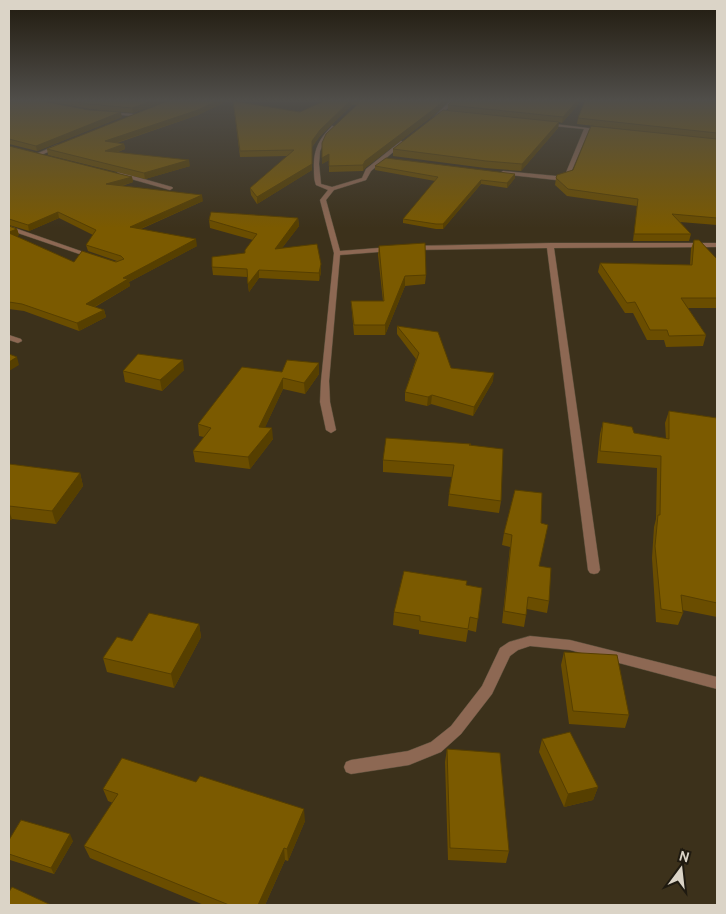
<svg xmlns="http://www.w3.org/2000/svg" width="726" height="914" viewBox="0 0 726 914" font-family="Cabin,sans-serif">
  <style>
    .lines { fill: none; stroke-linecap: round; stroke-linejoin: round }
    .minor-casing { stroke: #594e3a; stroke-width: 1 }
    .minor { fill: #8d6853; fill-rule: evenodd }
    .wall { fill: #6a4d00 }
    .shaded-wall { fill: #563f00 }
    .building { fill: #7b5a00; stroke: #563f00 }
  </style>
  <rect width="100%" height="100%" fill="#3c311b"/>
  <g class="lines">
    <!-- minor casing -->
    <g class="minor-casing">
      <path id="minor" d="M451 100H455L437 120H433V118Z
        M106 112 134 114 136 115 134 116 108 114Z
        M546 123 604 130 602 131 589 130 569 177 556 180 501 174 500 173 503 171 556 176 565 175 584 129 544 125Z
        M332 126 336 127 325 140 320 151 319 164 321 184 332 187 362 178 366 169 401 141 405 142 371 171 366 180 334 190 326 200 340 251 391 247 394 249 391 251 340 255 329 381 330 402 336 430 331 433 326 430 320 402 321 381 334 253 320 200 328 190 316 185C314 180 314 175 314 169 313 150 319 139 332 126Z
        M57 145 62 146 41 155 36 154Z
        M119 172 172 187 173 188 170 190 117 175V173Z
        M9 226 95 256 96 257 91 258 9 230Z
        M550 243H717V247L554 248 600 570 598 573 594 574 590 573 588 570 547 248 413 250 410 248 413 246Z
        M9 335 21 339 22 341 18 343 9 340Z
        M530 636 570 640 717 677V689L570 650 530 646 518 650 510 656 492 694 461 734 441 752 409 765 351 774 346 772 344 767 346 762 351 760 408 751 431 742 451 726 482 686 500 648 509 642Z"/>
    </g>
    <!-- minor -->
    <use href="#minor" class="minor"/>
  </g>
  <!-- wall -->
  <path class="wall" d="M9 100 122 117 37 151 9 144V145Z
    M41 100H168L133 113 90 109Z
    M170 100H229L198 115 117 143 124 144 125 149 118 152 190 166 145 179 48 155 47 149Z
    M326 100H449L434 115 365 168 363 171 329 172V160L322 164 358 105H352L320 136 312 147V170L257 204 251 195 250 188 287 156 240 157 233 101 300 112Z
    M582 100 562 123 559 122 558 128 521 171 485 168 393 156V149L448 110V105Z
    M717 100V225L680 222 691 234 689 241H633L637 206 567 196 555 185 556 178 573 170 631 130 577 124 578 118Z
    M9 146 132 177 133 182 122 186 203 201 141 229 197 246 129 282 130 286 95 307 104 310 106 317 79 331 24 311 9 309V226L17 229 19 235 16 236 74 262 117 261 88 251 86 245 93 235 59 218 29 231 9 225Z
    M375 166 515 178 507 188 481 184 443 229H436L403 223V219L435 181 375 170Z
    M298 218 299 226 282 248 321 272 319 281 259 278 249 292 247 277 213 275 212 267 245 253 253 240 210 228 209 220Z
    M694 240 717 259V308H688L706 335 703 346 666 347 664 340H647L633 313H625L598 272 600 263 690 265 691 249Z
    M379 246 426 275 425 284 405 286 385 335H354L351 301H383L378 255Z
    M397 326 451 368 493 381 473 416 431 404 427 406 405 401V392L416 359 397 334Z
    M319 363V374L305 394 283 389 265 427 273 439 250 469 195 462 193 451 204 437 199 436 198 424 282 372Z
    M184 370 162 391 125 382 123 371Z
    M669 411 717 418V617L682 610 683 613 678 625 656 622 652 558 654 527 656 519 657 468 597 463 600 434 603 422 634 433 666 439 665 423Z
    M471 444V446L501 501 499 513 448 506 449 494 452 477 383 472V460Z
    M9 464 80 473 83 486 56 524 12 519 9 521Z
    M515 490 539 566 549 601 547 613 527 609 524 627 502 623 510 547 502 545 504 533Z
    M466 585 482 588 476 632 468 630 466 642 419 634V630L393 625 394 612Z
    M199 624 201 637 174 688 107 672 103 658 132 641Z
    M564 652 629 715 625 728 569 724 561 665Z
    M542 739 598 787 593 800 564 807 539 752Z
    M447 749 509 851 506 863 448 860 445 762Z
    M196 782 305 821 288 861 285 860 265 905H204L90 858 84 846 113 803 108 801 103 789Z
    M9 840 73 841 54 874 10 860 9 858Z"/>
  <!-- shaded-wall -->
  <path class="shaded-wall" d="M154 100H168L133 113 132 108Z
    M219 100H229L198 115 106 146 105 141Z
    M352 100V105L320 136 312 147V170L257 204V197L312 141 320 130Z
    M444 100H449L434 115 365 168 363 171V165L365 161Z
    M578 100H582L562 123 563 117Z
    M121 112 122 117 37 151 36 146Z
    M559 122 558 128 521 171 522 164Z
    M124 144 125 149 106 156 105 151Z
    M329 154V160L322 164V158Z
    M189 160 190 166 145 179 144 173Z
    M515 174V178L507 188V183Z
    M132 177 133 182 107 190 106 184Z
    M481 180V184L443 229V224Z
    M202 195 203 201 131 233 130 227Z
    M58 212 59 218 29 231 28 225Z
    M298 218 299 226 275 257V249Z
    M17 229 19 235 10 239 9 232Z
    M196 239 197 246 129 282 130 286 87 311 86 304 123 278Z
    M321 264V272L319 281V273Z
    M259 270V278L249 292 248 284Z
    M405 276V286L385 335V325Z
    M104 310 106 317 79 331 77 323Z
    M17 357 19 365 9 371V362Z
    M183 360 184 370 162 391 160 380Z
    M319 363V374L305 394 304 383Z
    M494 373 493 381 473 416 474 407Z
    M283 378V389L260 438 259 427Z
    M432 395 431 404 427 406 428 397Z
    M272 428 273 439 250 469 248 457Z
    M80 473 83 486 56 524 52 511Z
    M9 511 12 519 9 521Z
    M199 624 201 637 174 688 171 674Z
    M598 787 593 800 564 807 568 794Z
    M304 809 305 821 288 861 287 849Z
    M70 834 73 841 54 874 51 868Z
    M284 848 285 860 265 905H258Z"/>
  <!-- building -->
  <path class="building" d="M9 100H37L89 110 121 112 36 146 9 139Z
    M65 100H154L132 108 89 104Z
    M170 100H219L198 110 105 141 124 144 105 151 189 160 144 173 47 149Z
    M326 100H351L320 130 312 141V164L257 197 250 188 294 150 240 151 233 101 300 112Z
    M358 100H444L434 109 365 161 363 165 329 166V154L322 158V143L326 134 358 104Z
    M453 100H578L563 117 448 105Z
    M585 100H717V133L578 118Z
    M443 110 559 122 522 164 486 161 393 149Z
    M591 126 717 139V218L672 214 691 234H634L638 199 568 189 556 178 557 175 573 170Z
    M9 146 132 177 106 184 202 195 130 227 196 239 123 278 128 279 86 304 104 310 77 323 22 304 9 302V233L74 262 82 251 116 262 124 259 121 256 86 245 96 230 58 212 28 225 9 219Z
    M386 158 515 174 507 183 481 180 443 224H436L403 219 438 177 375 166Z
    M211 212 298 218 275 249 317 244 321 264 319 273 259 270 248 284 247 269 212 267V257L245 253V250L257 234 209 220Z
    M9 226 17 229 9 232Z
    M694 240H699L717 259V298H681L706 335 669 336 667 330H650L635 302 627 303 600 263 692 265Z
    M425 243 426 275 405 276 385 325H354L351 301H384L379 246Z
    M397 326 438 332 451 368 494 373 474 407 432 395 428 397 405 392 419 353Z
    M9 354 17 357 9 362Z
    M138 354 183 360 160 380 123 371Z
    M287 360 319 363 304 383 283 378 259 427 272 428 248 457 193 451 211 428 198 424 242 367 282 372Z
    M669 411 717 418V603L681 595 683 613 661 609 655 546 658 515H660L661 456 600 451 603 422 632 427 634 433 669 439Z
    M386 438 471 444 469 445 503 449 501 501 449 494 454 465 383 460Z
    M9 464 80 473 52 511 9 506Z
    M515 490 542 493 541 523 548 525 539 566 551 568 549 601 528 597 526 615 504 611 512 535 504 533Z
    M404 571 467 581 466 585 482 588 478 619 470 617 468 629 420 621V616L394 612Z
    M149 613 199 624 171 674 103 658 117 637 132 641Z
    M564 652 617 655 629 715 573 711Z
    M570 732 598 787 568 794 542 739Z
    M447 749 500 753 509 851 450 848Z
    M122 758 196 782 200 776 304 809 287 849 284 848 258 905H229L84 846 118 794 103 789Z
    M21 820 70 834 51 868 9 854V840Z
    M12 887 51 905H9V892Z"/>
  <!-- sky -->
  <linearGradient id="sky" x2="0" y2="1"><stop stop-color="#211b0f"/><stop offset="0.44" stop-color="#504e4a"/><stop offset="1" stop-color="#504e4a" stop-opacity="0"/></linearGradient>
  <rect width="726" height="228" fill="url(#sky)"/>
  <!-- border -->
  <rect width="726" height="914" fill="none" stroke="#dbd4c7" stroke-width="20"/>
  <!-- north arrow -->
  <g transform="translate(681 869) rotate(15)" stroke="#1f1a10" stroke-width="4" paint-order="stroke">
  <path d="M0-4L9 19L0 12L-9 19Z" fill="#dbd4c7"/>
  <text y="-8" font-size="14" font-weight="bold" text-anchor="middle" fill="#dbd4c7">N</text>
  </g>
</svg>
